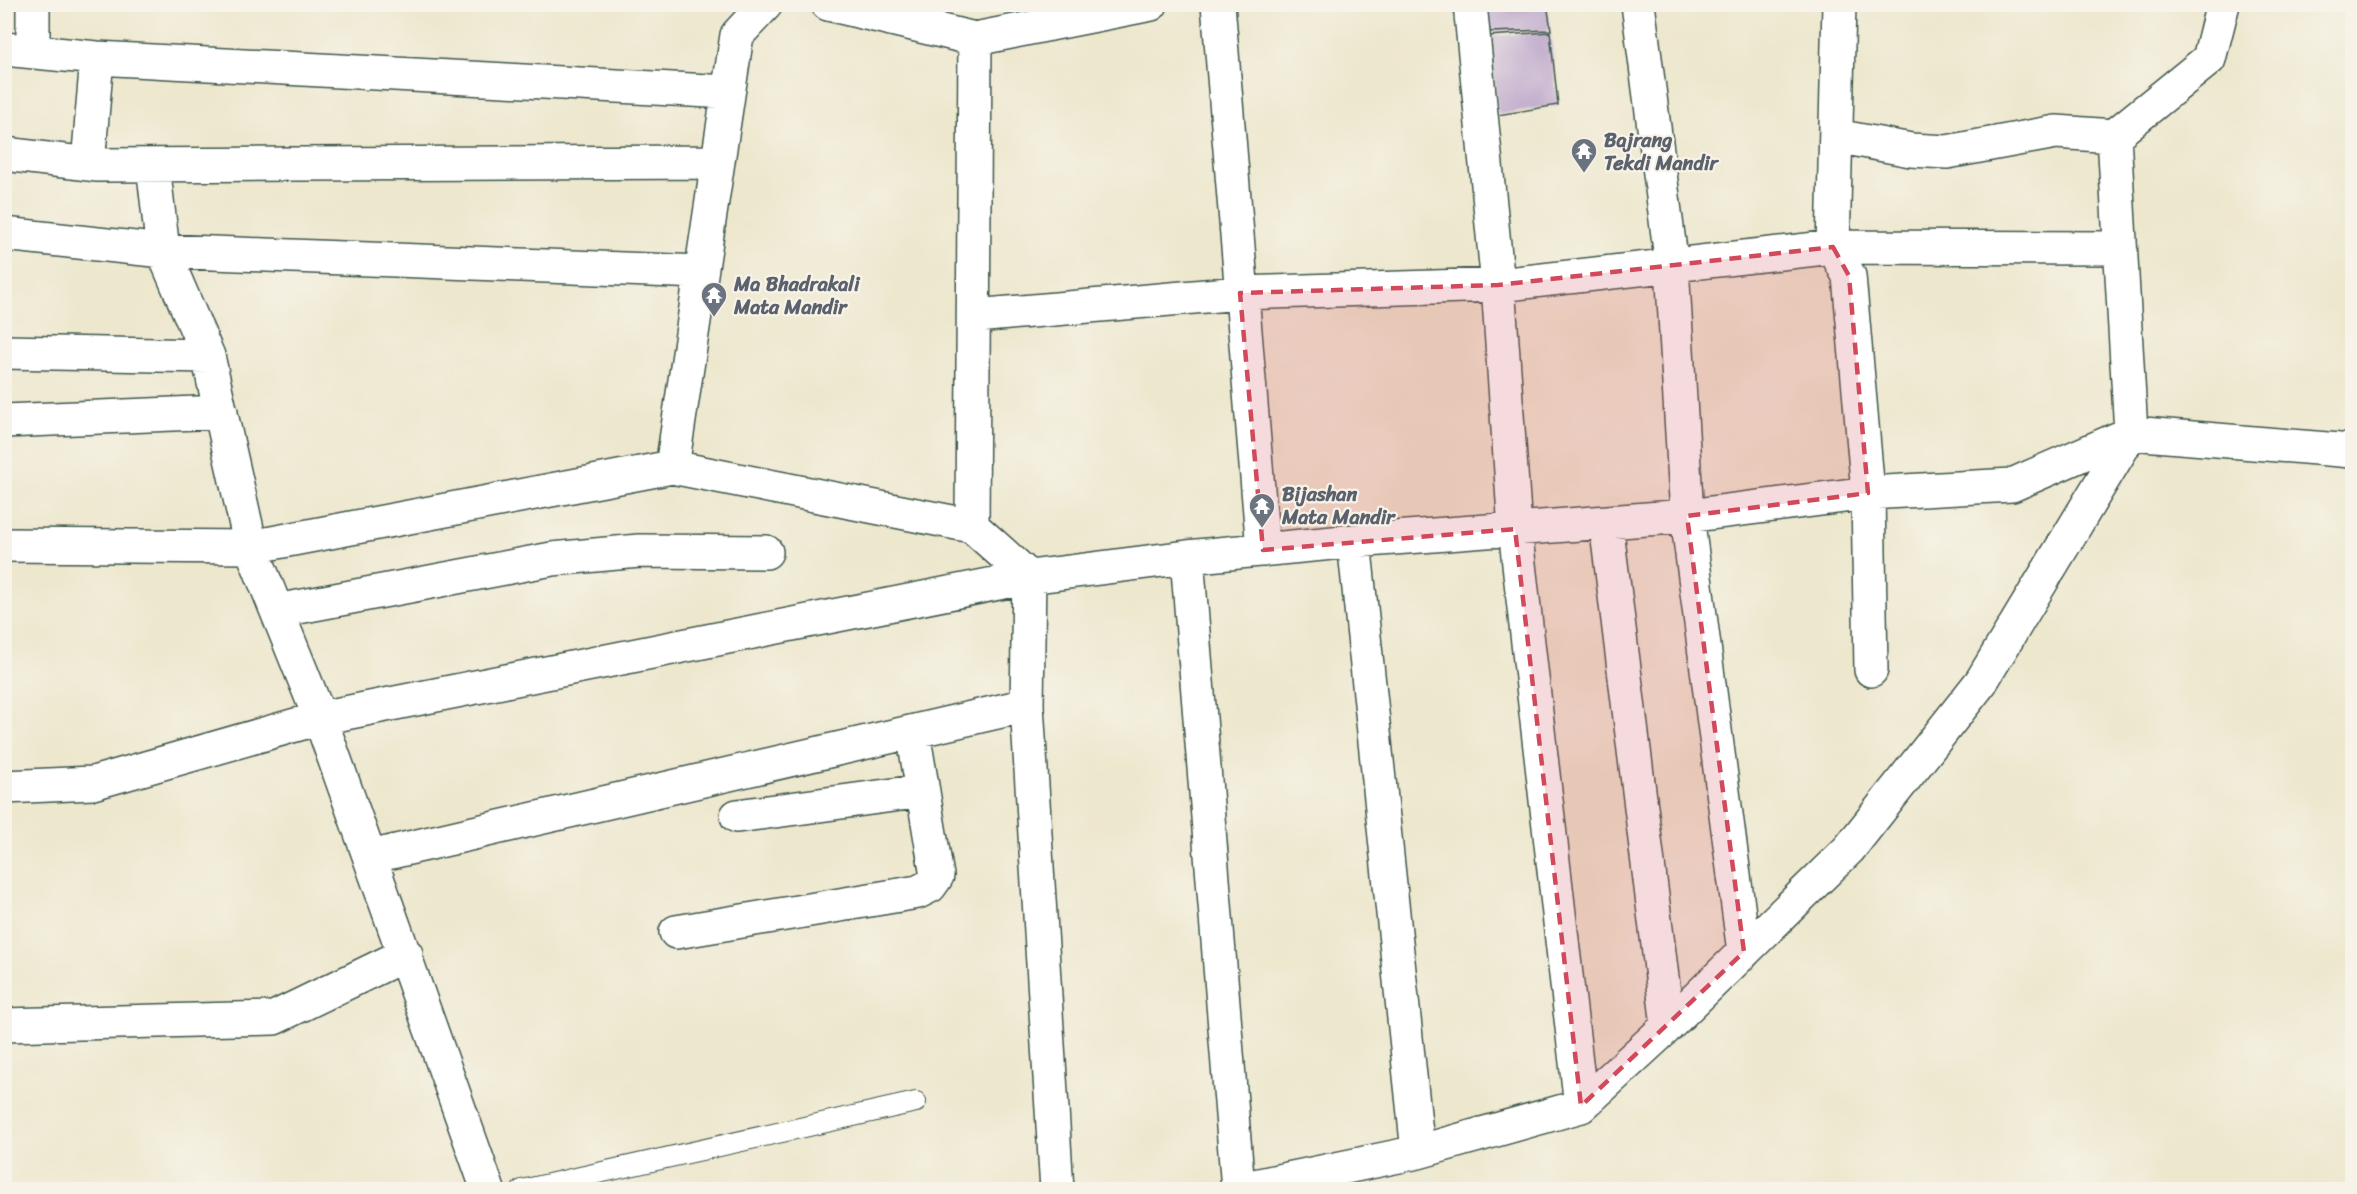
<svg xmlns="http://www.w3.org/2000/svg" width="2357" height="1194" viewBox="0 0 2357 1194" font-family="Sriracha,sans-serif">
  <style>
    .building { fill: #b8a1c9 }
    .lines { fill: none; stroke-linecap: round; stroke-linejoin: round }
    .service-casing { stroke: #3e564b; stroke-width: 22 }
    .minor-casing { stroke: #3e564b; stroke-width: 36 }
    .service { stroke: #fff; stroke-width: 20 }
    .minor { stroke: #fff; stroke-width: 33 }
    .marked { fill: #d1495b; fill-opacity: 0.2; stroke: #d1495b; stroke-width: 4.5; stroke-dasharray: 12 8; stroke-linejoin: round }
    .labels { text-anchor: middle; dominant-baseline: central; stroke-width: 4.5; stroke-linejoin: round; paint-order: stroke }
    .worship-label { font-size: 20px; font-weight: bold; fill: #5b616d; stroke: #f7f3e8; text-anchor: start }
  </style>
  <rect width="100%" height="100%" fill="#f7f3e8"/>
  <filter id="ink" filterUnits="userSpaceOnUse"><feTurbulence type="fractalNoise" baseFrequency=".0167" numOctaves="2"/><feDisplacementMap in="SourceGraphic" scale="12" xChannelSelector="R" yChannelSelector="G"/><feConvolveMatrix kernelMatrix="1 2 1 2 8 2 1 2 1" color-interpolation-filters="sRGB"/></filter>
  <filter id="wash" filterUnits="userSpaceOnUse"><feTurbulence type="fractalNoise" baseFrequency=".008" numOctaves="4" result="noise"/><feDisplacementMap in="SourceGraphic" scale="24" xChannelSelector="R" yChannelSelector="G"/><feGaussianBlur stdDeviation="1.35" result="paint"/><feColorMatrix in="noise" values="0 0 0 0 0 0 0 0 0 0 0 0 0 0 0 0 0 1.4 0 .05"/><feComposite in="paint" operator="in"/></filter>
  <g filter="url(#wash)">
    <rect width="100%" height="100%" fill="#ede7cd"/>
    <g id="blocks">
      <!-- building -->
      <path class="building" d="M1486 4H1547L1551 30 1490 32Z
        M1550 32 1558 105 1498 115 1488 36Z"/>
    </g>
  </g>
  <g filter="url(#ink)">
    <use href="#blocks" fill-opacity="0" stroke="#3e564b" stroke-width="1.5"/>
    <g class="lines">
      <!-- service casing -->
      <g class="service-casing">
        <path id="service" d="M522 1190 916 1102"/>
      </g>
      <!-- minor casing -->
      <g class="minor-casing">
        <path id="minor" d="M33 4V51
          M828 4 975 39
          M1218 4 1263 550
          M1470 4 1498 285 1515 529 1581 1106
          M1638 4 1672 266 1687 516 1744 952
          M1839 4 1833 247 1849 276 1868 493 1871 670
          M4 49 97 58 728 92
          M1836 136 1911 150 1947 152 2056 132 2114 136
          M4 154 98 165 718 162
          M88 164 97 58
          M153 165 163 251 208 356 251 547 320 718 488 1190
          M4 234 163 251 701 272
          M975 316 1240 293 1498 285 1833 247 2120 248
          M4 352 208 356
          M4 421 221 412
          M672 467 737 35 766 4
          M1606 523 1668 1026
          M972 526 975 39 1151 4
          M1354 541 1418 1152
          M4 545 251 547 672 467 972 526 1029 577 1027 705 1057 1190
          M1187 557 1238 1189
          M277 611 552 559 639 551 766 552
          M4 787 93 783 320 718 1029 577 1187 557 1354 541 1687 516 1868 493 2012 485 2131 433 2352 451
          M737 816 923 791
          M370 857 1027 705
          M676 932 918 892 930 886 937 876 913 732
          M4 1025 274 1018 406 954
          M1235 1190 1418 1152 1581 1106 1668 1026 1849 849 1981 682 2131 433 2114 136 2209 59 2223 4"/>
      </g>
      <!-- service -->
      <use href="#service" class="service"/>
      <!-- minor -->
      <use href="#minor" class="minor"/>
    </g>
  </g>
  <!-- marked area -->
  <path class="marked" d="M1833 247 1849 276 1868 493 1687 516 1744 952 1581 1106 1515 529 1263 550 1240 293 1498 285Z"/>
  <!-- icons -->
  <defs>
    <g id="temple-pin" transform="scale(1.35)"><path d="M0 17L-7.5 6A9.5 9.5 0 1 1 7.5 6Z" fill="#6b7280" stroke="#f7f3e8"/><path d="M0-6L5-2H3V0L6.5 2.5H4V6H1.5V3h-3V6H-4V2.5H-6.5L-3 0V-2H-5Z" fill="#fff"/></g>
  </defs>
  <g fill-rule="evenodd">
    <use href="#temple-pin" x="1584" y="151"/>
    <use href="#temple-pin" x="714" y="295"/>
    <use href="#temple-pin" x="1262" y="506"/>
  </g>
  <g class="labels">
    <!-- worship labels -->
    <g class="worship-label">
      <text x="1604" y="140">Bajrang<tspan x="1604" dy="23">Tekdi Mandir</tspan></text>
      <text x="734" y="284">Ma Bhadrakali<tspan x="734" dy="23">Mata Mandir</tspan></text>
      <text x="1282" y="494">Bijashan<tspan x="1282" dy="23">Mata Mandir</tspan></text>
    </g>
  </g>
  <!-- margin -->
  <rect width="2357" height="1194" fill="none" stroke="#f7f3e8" stroke-width="24"/>
</svg>
